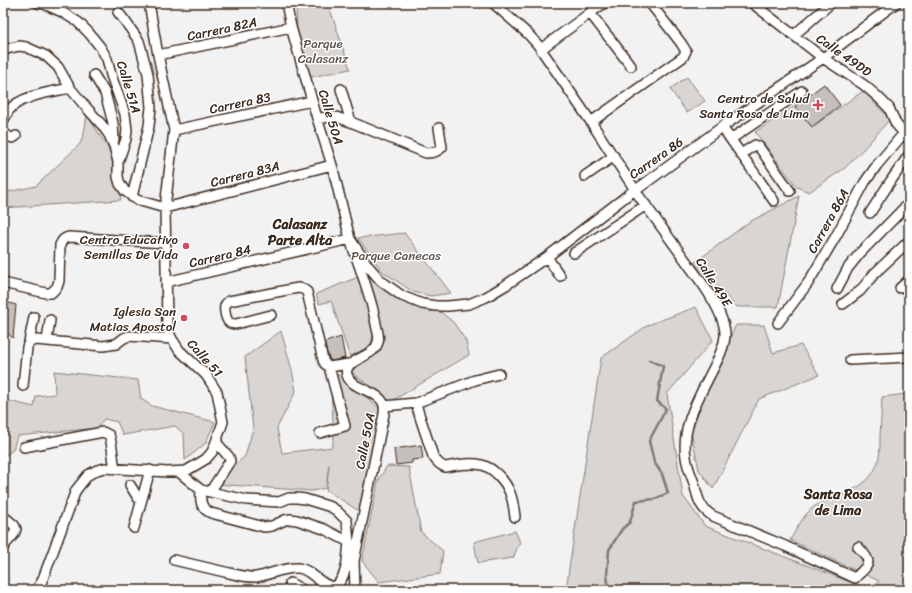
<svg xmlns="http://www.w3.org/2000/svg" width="912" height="593" viewBox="0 0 912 593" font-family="Sriracha,sans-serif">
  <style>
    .green { fill: #d8d5d2; stroke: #8a8078 }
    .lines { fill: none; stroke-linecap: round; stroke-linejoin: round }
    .stream { stroke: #827770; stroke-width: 2.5 }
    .building { fill: #c6c0bd; stroke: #3b2a1e }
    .minor-casing { stroke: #3b2a1e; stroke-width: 12 }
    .minor { stroke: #fff; stroke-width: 9 }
    .poi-dot { fill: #d1495b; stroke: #fff; stroke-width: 1.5 }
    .labels { text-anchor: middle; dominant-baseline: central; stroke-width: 3; stroke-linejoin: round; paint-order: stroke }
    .street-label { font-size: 13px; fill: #3b2a1e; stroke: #fff }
    .park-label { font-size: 13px; fill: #62554b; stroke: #fff }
    .poi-label { font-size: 13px; fill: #3b2a1e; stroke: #fff; text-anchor: end }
    .neighbourhood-label { font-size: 14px; font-weight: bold; fill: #3b2a1e; stroke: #fff }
  </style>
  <rect width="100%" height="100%" fill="#f3f2f2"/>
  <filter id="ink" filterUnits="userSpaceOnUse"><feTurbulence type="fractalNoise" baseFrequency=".025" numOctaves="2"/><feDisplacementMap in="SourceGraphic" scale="8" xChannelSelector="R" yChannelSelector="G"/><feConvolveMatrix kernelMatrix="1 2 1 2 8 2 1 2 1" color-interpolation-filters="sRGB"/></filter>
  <g filter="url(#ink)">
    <!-- green -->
    <path class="green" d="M296 3H328L350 69 311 77 297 32Z
      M687 77 705 101 687 113 670 89Z
      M863 91 890 119 869 143 845 168 809 192 797 187 755 132 795 106 812 127Z
      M87 115 114 158 121 200 3 208V193L36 186 80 144 84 133Z
      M799 196 778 307H737L694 263 749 222Z
      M405 233V234L451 293 431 296 413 292 382 271 358 238Z
      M365 270 404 301 442 313 453 322 466 341 469 355 390 402 379 392 356 376 351 371 357 364 375 355 381 346 379 319Z
      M358 277 374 328 371 345 350 357 331 301 319 304 316 294Z
      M696 307 713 340 667 394 683 496 705 526 871 590H566L569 569 601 358 648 325Z
      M736 325H764L773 353 801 345 819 375 759 399 713 489 699 470 689 422Z
      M281 331 292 370 296 391 277 428 282 453 332 447 334 436 330 375H341L380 409 359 511 326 490 329 465 326 488 312 491 215 484 245 456 253 429 245 357Z
      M54 371 138 380 141 399 152 406 215 422 205 444 185 460 184 434 175 426 123 435 117 422 104 419 97 428 17 436 13 450 3 457V395L5 400 34 407 36 396 55 394Z
      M906 394 909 398V590H871L879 581 790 540C797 529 804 513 815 506 836 494 865 492 876 467 880 458 880 447 880 437 881 424 881 410 882 397Z
      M387 466 409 467 421 532 443 551 440 574 379 582 362 561 378 481Z
      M515 531 520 542 513 558 478 563 474 542Z"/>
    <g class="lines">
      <!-- stream -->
      <path class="stream" d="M609 590 607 575 609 550 622 529 630 522 636 501 655 499 668 493 662 474 654 462 649 441 666 409 657 401 663 366 649 360"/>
    </g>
    <!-- building -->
    <path class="building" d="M824 84 840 105 812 127 795 106Z
      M3 301 16 305 13 338 3 330Z
      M341 337 345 358 332 361 330 360 323 343Z
      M421 445 423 459 412 460V463L396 465 394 449Z"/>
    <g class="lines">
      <!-- minor casing -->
      <g class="minor-casing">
        <path id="minor" d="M38 3 44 4 62 12 78 22 89 33 101 48 107 59 111 75 125 114 127 130 126 139 118 162V177L120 184 125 191 137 200 165 208 332 165
          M286 3 291 27 317 118 332 165 350 239 369 267 381 281 402 296 422 304 436 306H448L469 304 486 297 506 285 547 257 633 191 636 190 722 127 823 58 896 3
          M493 3 528 34 538 45 591 122 639 196 704 286C712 298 726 321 725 336 724 349 717 361 711 373 698 399 681 427 686 457 687 466 691 475 694 483 698 498 699 508 713 516L785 546 855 578C869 564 874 563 858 547
          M752 3 823 58 864 85 878 97 889 108 896 124 909 139
          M118 12 125 21 139 41 148 74 151 107 149 126 132 197
          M590 13 604 3
          M794 35 831 3
          M541 49 590 13 631 66
          M3 50 19 46 26 47 46 56 58 67 70 88 85 106 102 125 109 135 114 146 118 162
          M158 55 291 27
          M94 75 105 93 113 123 114 140
          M341 89 351 122
          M317 118 336 117 351 122 426 153C433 153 438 152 442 147L439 128
          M3 121C5 118 7 113 9 110 22 95 52 92 70 88
          M591 122 683 57 686 51 681 43 650 3
          M722 127 774 201
          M174 130 312 101
          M3 132 9 137 13 138 16 136
          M731 139 802 91
          M741 154 755 145 759 147 790 191
          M585 176 614 156
          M870 213 890 182 909 155
          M574 253 646 205
          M547 257 560 276
          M166 282 350 239C359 267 371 295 376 324 377 330 380 337 378 342 375 358 342 359 347 375 351 390 380 390 384 405 385 408 384 411 384 414L354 561 355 590
          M3 283 46 293H51L57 287 59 281 60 245C62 240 64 238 69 237L165 243
          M900 288 909 280
          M837 289 848 268 861 252 909 203
          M843 304 860 291 875 273 909 241
          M271 315 236 324C233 324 231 324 229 322 226 320 224 310 225 306 226 303 227 303 229 301L298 288C302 288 304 289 307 292L323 360 325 364 329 367 349 364
          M778 323 808 283 836 236 865 182 877 165 909 127
          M47 341 50 320
          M29 342 34 317
          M850 360 909 357
          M23 386 27 347 29 342 36 340 103 346 116 344 124 338 129 336 172 339
          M416 403 418 411 433 456C436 461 439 465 445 467 457 465 471 462 482 465 494 468 506 482 510 493 513 500 514 509 515 517
          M384 406 416 403 475 380 499 374
          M320 433 345 426 329 367
          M24 447 103 432C105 433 107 434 109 435 112 439 113 461 115 468
          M179 472 201 490 247 500 279 502 289 498H297L305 499 331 507 337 511 347 521 349 542 324 529 297 520 290 519 285 520 272 526 264 527 211 513C200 508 200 500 201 490
          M130 485 138 498 141 500
          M210 492 230 461 229 457 216 442
          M3 516 14 525 16 529 14 534 3 547
          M134 528 150 470
          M174 560C191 564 208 568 225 572 234 574 247 578 256 577 270 575 283 567 298 568 312 569 319 586 335 587 348 576 347 558 349 542
          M290 583 303 590
          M36 590 41 583 44 576 76 490 88 475 97 470 105 468 168 472 186 471 206 459 212 452 216 442 223 422 217 392 206 375 179 350 172 339 169 333 167 323 165 208 174 130 158 55 149 3"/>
      </g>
      <!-- minor -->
      <use href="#minor" class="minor"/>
    </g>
  </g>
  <!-- markers -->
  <g class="poi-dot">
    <path d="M816 99h4v4h4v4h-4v4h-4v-4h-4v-4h4z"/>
    <circle cx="186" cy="246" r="4"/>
    <circle cx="184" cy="318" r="4"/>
  </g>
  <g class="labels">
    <!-- street labels -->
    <g class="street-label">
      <text transform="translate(222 29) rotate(-12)">Carrera 82A</text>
      <text transform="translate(844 55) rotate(35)">Calle 49DD</text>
      <text transform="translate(129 87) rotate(73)">Calle 51A</text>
      <text transform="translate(240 103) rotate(-12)">Carrera 83</text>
      <text transform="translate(331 117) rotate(73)">Calle 50A</text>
      <text transform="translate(656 158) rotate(-35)">Carrera 86</text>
      <text transform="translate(245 174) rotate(-14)">Carrera 83A</text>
      <text transform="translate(828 221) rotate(-61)">Carrera 86A</text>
      <text transform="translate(220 256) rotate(-13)">Carrera 84</text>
      <text transform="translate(714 282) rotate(58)">Calle 49E</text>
      <text transform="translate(205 358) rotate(48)">Calle 51</text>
      <text transform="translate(365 441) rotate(-79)">Calle 50A</text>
    </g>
    <!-- park labels -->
    <g class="park-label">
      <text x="323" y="43">Parque<tspan x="323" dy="15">Calasanz</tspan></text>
      <text x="396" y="255">Parque Canecas</text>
    </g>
    <!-- poi labels -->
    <g class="poi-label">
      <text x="809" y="98">Centro de Salud<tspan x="809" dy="15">Santa Rosa de Lima</tspan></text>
      <text x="178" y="239">Centro Educativo<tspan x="178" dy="15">Semillas De Vida</tspan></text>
      <text x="176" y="311">Iglesia San<tspan x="176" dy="15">Matias Apostol</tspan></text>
    </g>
    <!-- neighbourhood labels -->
    <g class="neighbourhood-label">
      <text x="300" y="224">Calasanz<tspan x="300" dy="16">Parte Alta</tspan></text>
      <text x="838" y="494">Santa Rosa<tspan x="838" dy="16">de Lima</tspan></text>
    </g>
  </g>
  <!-- margin -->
  <rect width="912" height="593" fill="none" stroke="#fff" stroke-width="16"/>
  <rect x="8" y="8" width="896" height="577" fill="none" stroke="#3b2a1e" stroke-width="1.5" filter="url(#ink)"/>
</svg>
